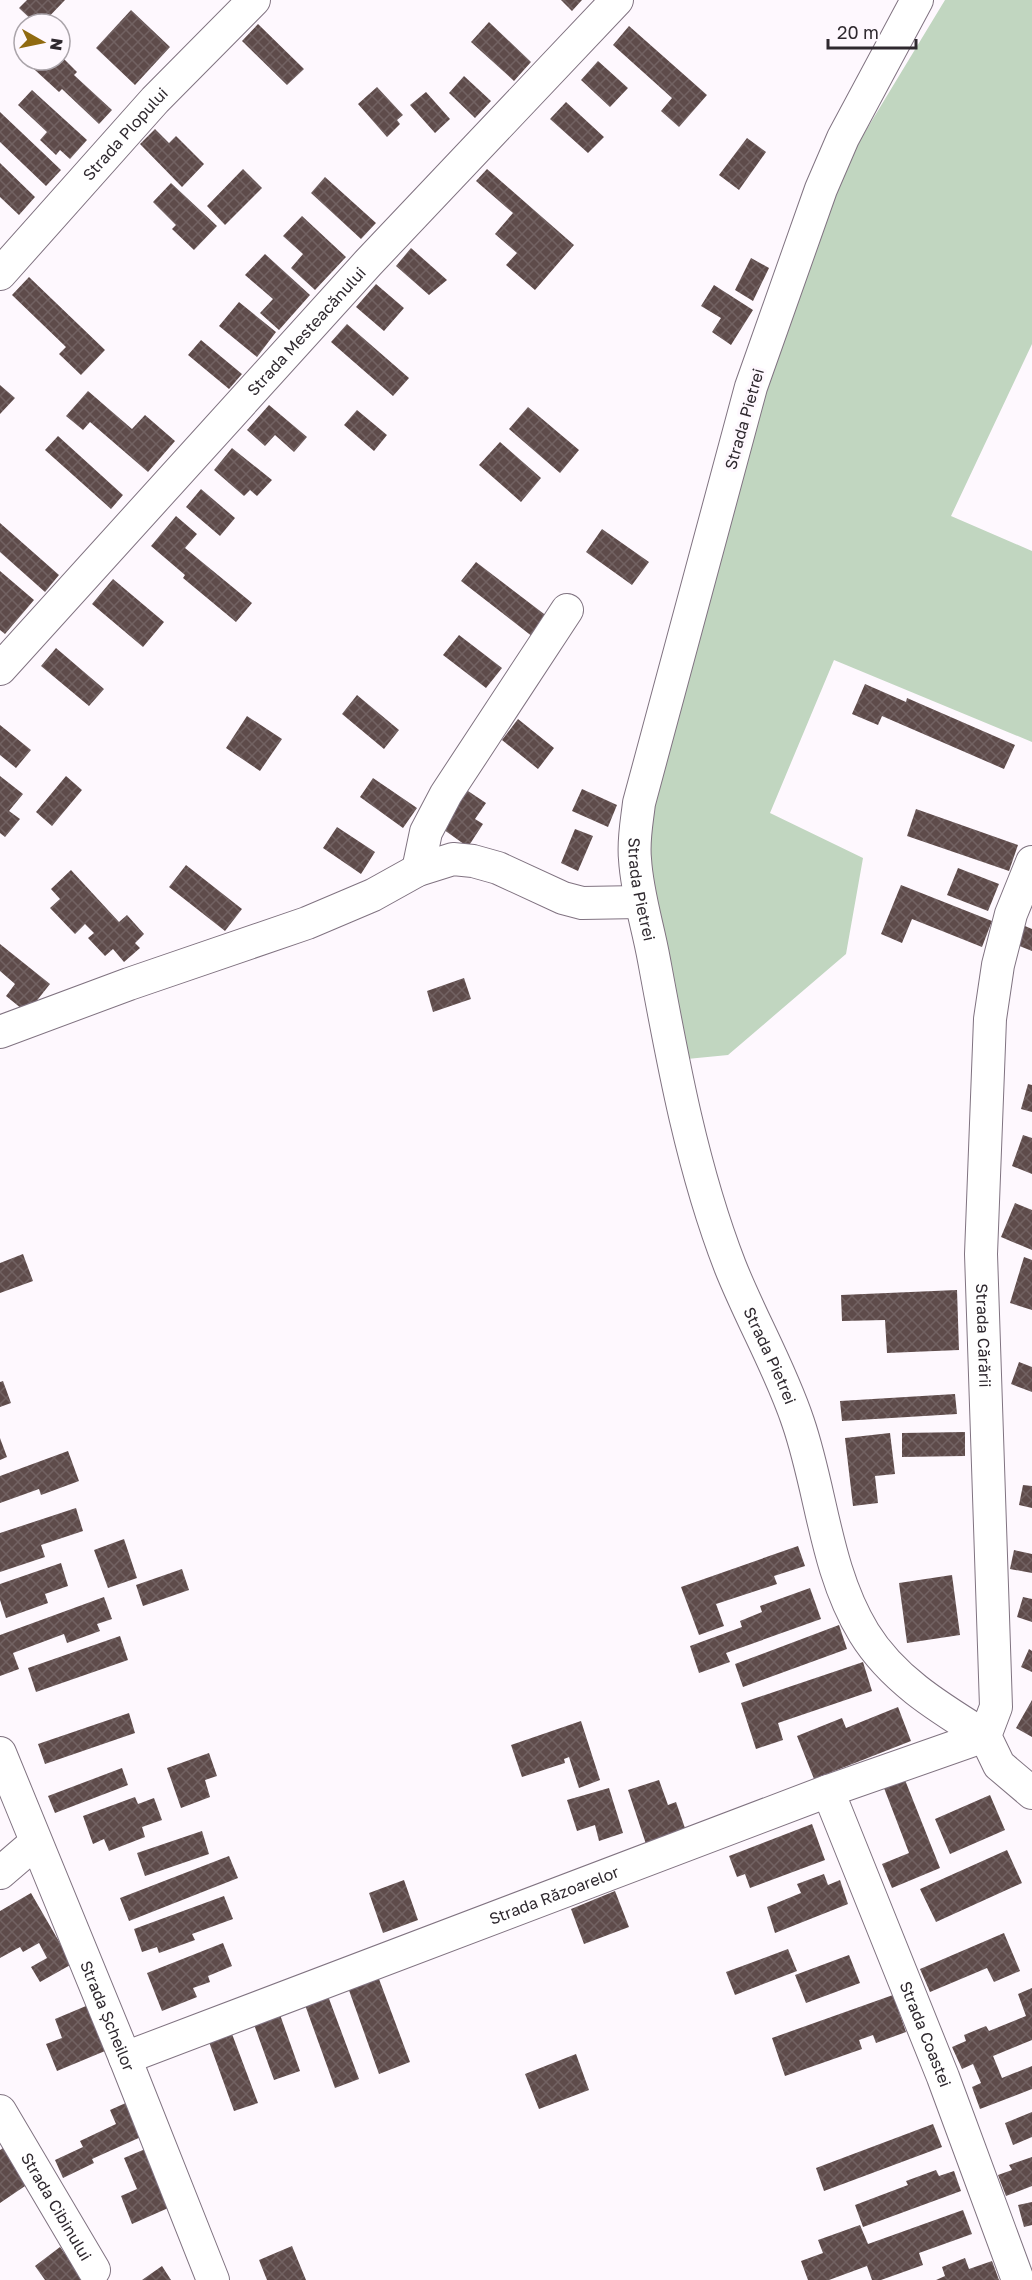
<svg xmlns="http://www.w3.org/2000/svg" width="1032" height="2280" viewBox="0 0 1032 2280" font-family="'Golos Text',sans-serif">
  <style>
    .green { fill: #c1d6c0 }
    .building { fill: url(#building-cross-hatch) }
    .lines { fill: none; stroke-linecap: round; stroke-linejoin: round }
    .street-casing { stroke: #807381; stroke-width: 34 }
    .street { stroke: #fff; stroke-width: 32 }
    .labels { text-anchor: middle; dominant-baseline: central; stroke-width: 6; stroke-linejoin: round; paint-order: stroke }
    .street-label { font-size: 16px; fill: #2f292f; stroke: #fef8fe }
  </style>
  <defs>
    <pattern id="building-cross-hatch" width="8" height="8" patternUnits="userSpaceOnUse" patternTransform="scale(1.5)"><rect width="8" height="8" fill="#5e4b4a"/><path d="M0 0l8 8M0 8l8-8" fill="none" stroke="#726262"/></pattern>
  </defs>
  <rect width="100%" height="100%" fill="#fef8fe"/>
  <!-- green -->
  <path class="green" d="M945 0H1032V344L951 516 1032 551V742L834 660 770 813 863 858 846 954 728 1055 687 1059 651 896 645 818 760 404 845 165Z"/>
  <!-- building -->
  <path class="building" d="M27 0H65L42 24H36L19 8Z
    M561 0H582L572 11Z
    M131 10 170 47 135 85 96 48Z
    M489 22 531 62 514 81 471 42Z
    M258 24 304 69 287 85 242 41Z
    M629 26 707 95 679 127 661 111 672 98 613 45Z
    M60 55 77 72 74 75 112 110 99 124 62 89 59 92 24 60H60Z
    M598 61 628 88 610 107 581 80Z
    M464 76 491 101 475 118 449 93Z
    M377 87 403 115 397 120 400 124 387 137 358 104Z
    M32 90 87 140 70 159 60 150 56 155 40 140 47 132 18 105Z
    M426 92 450 119 435 133 410 105Z
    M566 102 604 137 588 153 550 119Z
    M0 112 61 170 46 186 0 142Z
    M155 129 169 143 176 136 204 164 182 187 140 144Z
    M747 138 766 152 739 190 719 175Z
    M0 163 35 197 19 215 0 197Z
    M243 169 262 188 225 225 207 206Z
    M487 169 574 245 535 290 506 265 517 253 495 234 513 213 476 181Z
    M325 177 376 223 361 239 311 193Z
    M171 183 217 226 194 250 172 229 176 225 153 202Z
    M302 216 346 257 315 290 291 268 303 254 283 236Z
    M411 248 447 280 429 295 396 266Z
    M265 254 310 295 279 330 260 313 273 299 245 275Z
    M751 258 769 268 753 301 735 290Z
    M29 277 105 350 81 375 59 354 66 347 12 295Z
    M376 284 404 308 384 331 356 307Z
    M714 285 753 310 731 345 712 332 721 318 701 306Z
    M239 302 276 332 257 357 219 326Z
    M347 324 409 378 393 396 331 342Z
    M201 340 242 374 229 389 188 355Z
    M0 385 15 398 0 414Z
    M88 391 132 429 145 415 175 441 148 472 90 422 83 430 66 416Z
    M269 405 307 437 294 452 275 435 265 446 247 430Z
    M528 407 579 450 560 473 509 429Z
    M357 410 387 435 374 451 344 425Z
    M58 436 123 495 111 509 45 450Z
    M500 442 541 478 521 502 479 465Z
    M232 448 272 480 257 496 250 490 244 496 214 470Z
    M201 489 235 518 220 536 186 507Z
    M176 516 197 534 185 548 252 603 236 622 183 578 185 575 151 546Z
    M0 523 59 575 45 592 0 552Z
    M602 529 649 562 632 585 586 552Z
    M476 562 548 617 533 637 461 581Z
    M0 571 34 600 5 634 0 630Z
    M113 579 164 622 143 647 92 604Z
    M459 635 502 668 486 688 443 655Z
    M56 648 104 689 89 706 41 666Z
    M865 684 906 702 907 698 1015 745 1004 769 882 716 878 725 852 714Z
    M357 695 399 730 384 749 342 714Z
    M247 716 282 739 260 771 226 748Z
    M518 719 554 748 538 769 502 740Z
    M0 725 31 750 16 768 0 755Z
    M0 776 23 794 9 811 20 819 5 837 0 833Z
    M66 776 82 790 52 826 36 812Z
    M373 778 417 808 403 828 360 797Z
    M465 789 486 803 475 819 483 824 468 847 440 827Z
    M582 789 617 805 608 827 572 811Z
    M916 809 1018 845 1009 871 907 836Z
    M337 827 375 852 361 874 323 848Z
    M575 829 593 836 578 871 561 863Z
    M186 865 242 909 225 931 169 887Z
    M958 868 999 884 988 911 947 895Z
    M71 870 119 922 127 915 144 934 135 943 140 948 124 962 113 949 105 956 88 938 94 933 85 924 75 934 50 908 60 899 51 889Z
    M901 885 992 921 982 947 912 919 902 943 881 934Z
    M1025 926 1032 929V951L1017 945Z
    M0 944 50 984 27 1013 6 996 15 984 0 971Z
    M464 978 471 999 433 1012 427 991Z
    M1028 1084 1032 1085V1112L1021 1109Z
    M1023 1135 1032 1138V1174L1012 1166Z
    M1015 1203 1032 1210V1250L1001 1237Z
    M23 1254 33 1281 0 1293V1263Z
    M1024 1257 1032 1260V1310L1010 1303Z
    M957 1290 959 1350 887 1353 885 1320 842 1321 841 1295Z
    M1019 1362 1032 1367V1392L1011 1384Z
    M3 1381 11 1403 0 1407V1382Z
    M955 1394 957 1414 842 1421 840 1401Z
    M965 1432V1456L902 1457V1433Z
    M890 1433 895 1474 875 1476 878 1503 853 1506 845 1438Z
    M0 1438 7 1457 0 1460Z
    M68 1451 79 1481 41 1495 39 1489 0 1503V1476Z
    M1023 1485 1032 1486V1508L1019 1505Z
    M76 1508 83 1531 41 1545 45 1557 0 1572V1533Z
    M124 1539 137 1578 108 1588 94 1550Z
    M798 1546 805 1566 774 1576 777 1584 716 1604 724 1626 699 1635 681 1587Z
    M1014 1550 1032 1554V1573L1010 1569Z
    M61 1563 68 1586 45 1594 48 1603 6 1618 0 1600V1584Z
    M182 1569 189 1590 143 1606 136 1585Z
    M952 1575 960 1635 907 1643 899 1583Z
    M810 1588 821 1619 726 1653 730 1662 699 1673 690 1646 742 1627 740 1621 762 1612 760 1606Z
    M104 1597 112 1619 97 1624 100 1631 67 1643 64 1634 13 1653 19 1669 0 1676V1635Z
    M1023 1597 1032 1599V1622L1017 1617Z
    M839 1625 847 1649 743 1687 735 1664Z
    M120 1636 128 1660 36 1692 28 1668Z
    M1029 1649 1032 1651V1672L1021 1667Z
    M863 1662 872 1691 778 1723 783 1740 756 1749 741 1703Z
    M1032 1700V1737L1016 1728Z
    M898 1707 911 1741 814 1779 797 1736 842 1718 846 1728Z
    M129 1713 135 1733 45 1764 38 1744Z
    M581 1721 600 1780 579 1788 569 1757 564 1759 565 1763 522 1777 511 1745Z
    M209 1753 217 1776 205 1780 210 1797 181 1808 167 1768Z
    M122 1768 128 1785 55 1813 48 1796Z
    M659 1780 668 1805 676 1802 687 1834 647 1847 628 1790Z
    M905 1780 940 1868 892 1888 882 1864 909 1853 884 1788Z
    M609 1788 623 1833 599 1841 595 1825 577 1831 567 1800Z
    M990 1795 1005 1830 950 1854 935 1819Z
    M135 1797 138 1804 154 1798 162 1820 142 1827 145 1837 109 1851 104 1839 93 1844 83 1816Z
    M812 1824 825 1860 750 1888 745 1874 737 1877 729 1856Z
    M202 1831 209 1854 145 1876 137 1853Z
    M1007 1850 1022 1883 936 1922 920 1889Z
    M229 1856 238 1878 129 1921 120 1898Z
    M824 1874 828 1885 840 1880 848 1904 775 1933 767 1907 801 1893 797 1884Z
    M404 1880 418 1920 383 1933 369 1893Z
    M615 1891 629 1927 584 1944 571 1909Z
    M31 1893 72 1964 40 1982 31 1967 47 1958 39 1943 23 1952 20 1947 0 1958V1911Z
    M224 1896 233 1919 192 1934 195 1940 159 1953 157 1947 142 1952 134 1929Z
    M1004 1933 1020 1971 994 1982 987 1968 930 1992 920 1969Z
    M223 1943 232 1966 208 1976 210 1982 193 1988 197 1997 162 2011 147 1973Z
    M788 1949 797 1971 735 1995 726 1972Z
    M849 1955 860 1983 806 2003 795 1975Z
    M376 1971 410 2062 379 2074 346 1982Z
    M1032 1988V2040L993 2056 1002 2078 1032 2066V2089L980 2109 972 2087 981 2083 973 2064 962 2069 952 2047 966 2041 964 2035 986 2026 989 2031 1026 2016 1018 1994Z
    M893 1995 906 2032 876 2043 873 2035 859 2040 862 2049 785 2076 772 2038Z
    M328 1996 359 2079 335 2088 305 2005Z
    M86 2006 105 2051 57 2071 46 2044 62 2038 55 2019Z
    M278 2009 300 2071 274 2080 252 2019Z
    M232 2034 258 2103 234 2111 209 2042Z
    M576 2054 589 2090 539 2109 525 2074Z
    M128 2102 143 2136 92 2159 94 2163 63 2178 55 2160 83 2147 80 2141 116 2124 110 2110Z
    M1032 2112V2137L1013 2145 1005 2123Z
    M933 2124 942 2147 824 2191 816 2168Z
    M150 2147 175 2205 132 2224 121 2196 137 2189 124 2158Z
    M3 2148 28 2184 0 2203V2150Z
    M1032 2157V2186L1006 2196 998 2175 1012 2170 1009 2165Z
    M936 2170 939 2176 954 2171 961 2191 863 2227 855 2205 908 2185 906 2181Z
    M1032 2202V2225L1024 2227 1018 2205Z
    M963 2210 972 2234 919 2253 923 2265 881 2280H872L867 2266 829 2280H808L801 2261 823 2253 818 2240 860 2225 868 2244Z
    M292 2246 306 2280H267L259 2260Z
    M60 2247 84 2280H45L35 2266Z
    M965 2258 969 2269 992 2261 999 2280H936L945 2276 942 2267Z
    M162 2266 171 2280H142Z"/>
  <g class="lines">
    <!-- street casing -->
    <g class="street-casing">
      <g id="street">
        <path id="s1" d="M917 0 843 138 821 189 751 387 639 803C637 821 633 840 635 859 637 894 648 926 654 960 673 1063 692 1168 730 1266 751 1319 780 1368 798 1422 822 1492 825 1569 864 1633 893 1680 940 1708 985 1736"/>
        <path id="s2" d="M0 274 155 100 254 0"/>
        <path id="s3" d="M0 669 368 263 617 0"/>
        <path id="s4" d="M1032 862 1011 914 998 965 990 1019 981 1254 996 1707 985 1736 999 1765 1032 1793"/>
        <path d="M418 870 426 832 446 794 567 610"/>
        <path d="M0 1032 129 984 307 923 373 895 418 870 453 859 473 861 498 868 563 898 582 903 640 902"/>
        <path id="s5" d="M0 1753 125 2058 213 2280"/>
        <path id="s6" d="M828 1791 943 2077 1018 2280"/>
        <path d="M0 1873 35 1843"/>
        <path id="s7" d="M125 2058 828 1791 985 1736"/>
        <path id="s8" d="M0 2111 94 2270"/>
      </g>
    </g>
    <!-- street -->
    <use href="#street" class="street"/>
  </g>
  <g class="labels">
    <!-- street labels -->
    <g class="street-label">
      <text stroke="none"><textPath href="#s2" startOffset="188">Strada Plopului</textPath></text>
      <text stroke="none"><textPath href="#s3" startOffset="456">Strada Mesteacănului</textPath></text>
      <text transform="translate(744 419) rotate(-74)">Strada Pietrei</text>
      <text stroke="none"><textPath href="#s1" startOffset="940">Strada Pietrei</textPath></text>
      <text stroke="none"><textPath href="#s4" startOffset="480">Strada Cărării</textPath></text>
      <text stroke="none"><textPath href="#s1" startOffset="1426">Strada Pietrei</textPath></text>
      <text stroke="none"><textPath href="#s7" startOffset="459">Strada Răzoarelor</textPath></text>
      <text stroke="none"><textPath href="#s5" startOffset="284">Strada Șcheilor</textPath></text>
      <text stroke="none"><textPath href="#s6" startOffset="262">Strada Coastei</textPath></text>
      <text stroke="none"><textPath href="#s8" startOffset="111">Strada Cibinului</textPath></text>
    </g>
  </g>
  <!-- north arrow -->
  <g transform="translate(42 42) rotate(99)"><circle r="28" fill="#fef8fe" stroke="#aba5ab" stroke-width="1.5"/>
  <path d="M0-4.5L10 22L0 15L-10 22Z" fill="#906a10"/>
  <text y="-9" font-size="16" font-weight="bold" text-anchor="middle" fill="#2f292f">N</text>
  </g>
  <!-- scale -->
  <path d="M828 39v9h88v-9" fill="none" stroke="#2f292f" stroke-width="3"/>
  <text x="837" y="39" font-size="18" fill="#2f292f" stroke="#fef8fe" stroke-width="4.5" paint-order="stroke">20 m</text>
</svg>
